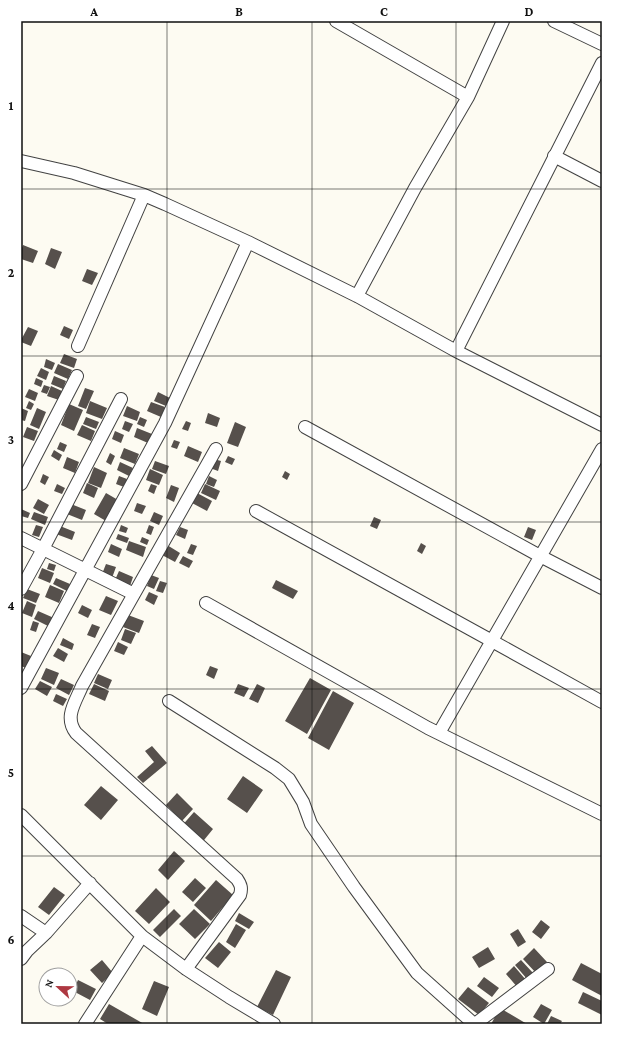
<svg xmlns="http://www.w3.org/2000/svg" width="623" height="1045" viewBox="0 0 623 1045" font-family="'Crimson Pro',serif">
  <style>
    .building { fill: #56504c }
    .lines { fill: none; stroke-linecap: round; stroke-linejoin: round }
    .street-casing { stroke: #424242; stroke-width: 14 }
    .street { stroke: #fff; stroke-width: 12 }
    .grid { fill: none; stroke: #0f0f0f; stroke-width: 1; stroke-opacity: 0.55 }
    .neatline { fill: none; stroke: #0f0f0f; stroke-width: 1.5 }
    .grid-label { font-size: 13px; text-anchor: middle; font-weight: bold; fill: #0f0f0f }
  </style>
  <rect width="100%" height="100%" fill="#fdfbf2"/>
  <!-- building -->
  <path class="building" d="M23 245 38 251 33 263 21 259V251Z
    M51 248 62 252 55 269 45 264Z
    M87 269 98 273 92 285 82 281Z
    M64 326 73 330 69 339 60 335Z
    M28 327 38 331 31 346 21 342V340Z
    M64 354 77 359 74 368 60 363Z
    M46 359 55 363 52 370 44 367Z
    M58 364 72 370 68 379 54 373Z
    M41 368 49 372 46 380 37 376Z
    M54 376 66 381 63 389 51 384Z
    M36 378 43 381 41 387 34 384Z
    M44 385 50 387 47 394 41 392Z
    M51 386 62 391 59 400 47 396Z
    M85 388 94 391 86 409 78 406Z
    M29 389 38 393 35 401 25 397Z
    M158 392 170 398 166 406 154 401Z
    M29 401 34 404 31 410 26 408Z
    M90 401 107 408 102 419 86 413Z
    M151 402 165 407 161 417 147 411Z
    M69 404 83 410 74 431 61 425Z
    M127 406 140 412 137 421 123 416Z
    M21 408 28 411 25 421 21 420Z
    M37 408 46 412 39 429 30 425Z
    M208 413 220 418 217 427 205 423Z
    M86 417 99 422 96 429 83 424Z
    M140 417 147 420 144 427 137 424Z
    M125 421 133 424 129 432 122 429Z
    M186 421 191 423 188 431 182 429Z
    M235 422 246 427 238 447 227 443Z
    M82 425 95 431 91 441 77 435Z
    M27 427 38 431 34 441 23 437Z
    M137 428 152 434 148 443 134 437Z
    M115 431 124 435 121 443 112 439Z
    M174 440 180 442 177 449 171 447Z
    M60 442 67 445 64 452 57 449Z
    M188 446 202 452 198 462 184 456Z
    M124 448 139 454 135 464 120 458Z
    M54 450 62 455 59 461 51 456Z
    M110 453 115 456 111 465 106 462Z
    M228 456 235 459 232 465 225 462Z
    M67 457 79 462 75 473 63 468Z
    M214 459 221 461 218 471 210 468Z
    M155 461 169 466 166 474 152 469Z
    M120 462 133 468 129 476 117 470Z
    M94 467 107 473 101 488 88 483Z
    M150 469 163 475 159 485 146 480Z
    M285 471 290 474 287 480 282 477Z
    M43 474 49 477 45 485 40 482Z
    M119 476 127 479 124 487 116 484Z
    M209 476 217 480 214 487 206 484Z
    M87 483 98 488 94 498 83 493Z
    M57 484 65 488 62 494 54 491Z
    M151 484 157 486 154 494 148 491Z
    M205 484 220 491 216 500 201 493Z
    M171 485 179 488 174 502 166 498Z
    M106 493 118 500 106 521 94 514Z
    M197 493 212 501 207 511 192 503Z
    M38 499 49 505 44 514 33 508Z
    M137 503 146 506 142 514 134 511Z
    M71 504 86 510 82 520 67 514Z
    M21 509 30 513 28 518 21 516Z
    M34 512 48 517 45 525 31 519Z
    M154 512 163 516 159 525 150 521Z
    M374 517 381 520 377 529 370 526Z
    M36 525 43 527 39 537 32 535Z
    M121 525 128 528 126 533 119 531Z
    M149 525 154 527 151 535 146 533Z
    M60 526 75 532 72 540 56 534Z
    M180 527 188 530 185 539 176 535Z
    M528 527 536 530 532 540 524 537Z
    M118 534 129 538 127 543 116 539Z
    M142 537 149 540 147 545 140 542Z
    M129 541 146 547 143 557 126 550Z
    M421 543 426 546 422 554 417 551Z
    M111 544 122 549 119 557 108 552Z
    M191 544 197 546 193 555 187 553Z
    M167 545 180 553 175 562 162 555Z
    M183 556 193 561 189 568 179 563Z
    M49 563 56 565 54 571 47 569Z
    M106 564 116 567 112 578 102 574Z
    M42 568 54 573 50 583 38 578Z
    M119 571 133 577 130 586 115 580Z
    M151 575 159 578 154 589 147 586Z
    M56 578 70 584 67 591 53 584Z
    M276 580 298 591 293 599 272 588Z
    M160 581 167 583 163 593 156 591Z
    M50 585 64 591 59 603 45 597Z
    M27 589 40 594 36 603 23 598Z
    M149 592 158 596 154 605 145 600Z
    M106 596 118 601 111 615 99 610Z
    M27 601 36 605 32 617 22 613Z
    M82 605 92 610 88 618 78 613Z
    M38 611 54 618 50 627 34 619Z
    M128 615 144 621 139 633 123 627Z
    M33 621 39 623 36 632 30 630Z
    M92 624 100 627 95 638 87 635Z
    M125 629 136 633 131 644 121 640Z
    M63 638 74 644 72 650 60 645Z
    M118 642 128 647 124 655 114 651Z
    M58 648 68 654 64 662 53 656Z
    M21 652 31 656 26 668 21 666Z
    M210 666 218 669 214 679 206 675Z
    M46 668 59 673 54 685 41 679Z
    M98 674 112 680 108 689 94 683Z
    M310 678 331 690 307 734 285 721Z
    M61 679 74 685 69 695 56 688Z
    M40 681 52 687 47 696 35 689Z
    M94 684 109 691 105 701 89 694Z
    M238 684 249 688 244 697 234 693Z
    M257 684 265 688 258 703 249 699Z
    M333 691 354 703 329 750 308 738Z
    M56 694 67 699 63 706 53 701Z
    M152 746 167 763 143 783 137 777 154 762 145 751Z
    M243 776 263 790 247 813 227 799Z
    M101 786 118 800 101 820 84 805Z
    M177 793 193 809 182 821 166 805Z
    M194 812 213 829 200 845 180 828Z
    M174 851 185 861 168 880 158 870Z
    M195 878 206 888 193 902 182 892Z
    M216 880 233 895 211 921 194 905Z
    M54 887 65 895 49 915 38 907Z
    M156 888 170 902 149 924 135 911Z
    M174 909 181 916 160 937 153 930Z
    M194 909 210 924 195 939 179 924Z
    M239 913 254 922 249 929 235 921Z
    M541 920 550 927 541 939 532 932Z
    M236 924 246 930 235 948 226 942Z
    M518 929 526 942 518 947 510 934Z
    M219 942 231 952 218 968 205 958Z
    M488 947 495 959 479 968 472 957Z
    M534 948 547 962 536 973 523 959Z
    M102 960 113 973 102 983 90 970Z
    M521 960 533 973 527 979 515 965Z
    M581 963 602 974V996L572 980Z
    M514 966 526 980 518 988 506 974Z
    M276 970 291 977 273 1015 257 1007Z
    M484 977 499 988 492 997 477 986Z
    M78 980 96 989 90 1000 73 991Z
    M154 981 169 987 157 1016 142 1009Z
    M468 987 489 1003 479 1015 458 999Z
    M583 992 602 1001V1015L578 1003Z
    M109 1004 144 1024H108L100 1019Z
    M541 1004 552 1010 544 1024 533 1017Z
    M500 1008 527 1024H491Z
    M551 1016 562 1021 560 1024H547Z"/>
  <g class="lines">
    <!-- street casing -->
    <g class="street-casing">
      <path id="street" d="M336 21 468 97
        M554 21 602 44
        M554 156 602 181
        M21 161 74 173 144 195 165 204 248 242 357 296 456 351 602 425
        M357 296 415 188 468 97 503 21
        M78 346 144 195
        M456 351 602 63
        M305 427 540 556 602 588
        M21 484 77 376
        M256 511 492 641 602 702
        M21 538 134 594
        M21 589 43 549 121 399
        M206 603 428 728 602 814
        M21 688 165 423 248 242
        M169 701 275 768 289 779 303 802 311 824 354 887 417 973 474 1024
        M439 733 602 449
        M21 815 142 936 186 969 229 997 274 1024
        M21 916 46 933
        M21 959 27 951 46 933 90 883
        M186 969 240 895C242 888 241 885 237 879L76 733C64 717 75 703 82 686L216 449
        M85 1024 142 936
        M475 1024 548 969"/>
    </g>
    <!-- street -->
    <use href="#street" class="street"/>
  </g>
  <!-- grid -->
  <path class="grid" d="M167 21V1024M312 21V1024M456 21V1024M21 189H602M21 356H602M21 522H602M21 689H602M21 856H602"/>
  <!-- border -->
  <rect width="623" height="1045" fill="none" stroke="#ffffff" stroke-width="44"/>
  <!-- north arrow -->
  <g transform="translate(58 987) rotate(292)"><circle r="19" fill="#ffffff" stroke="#9f9f9f"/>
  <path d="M0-3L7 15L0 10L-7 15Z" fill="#ae3841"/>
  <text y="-6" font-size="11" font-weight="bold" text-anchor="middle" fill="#0f0f0f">N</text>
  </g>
  <rect x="22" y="22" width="579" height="1001" class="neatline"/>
  <g class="grid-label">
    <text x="94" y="16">A</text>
    <text x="239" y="16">B</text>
    <text x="384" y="16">C</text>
    <text x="529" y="16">D</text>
    <text x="11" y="110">1</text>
    <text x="11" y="277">2</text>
    <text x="11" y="444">3</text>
    <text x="11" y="610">4</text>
    <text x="11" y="777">5</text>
    <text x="11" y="944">6</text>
  </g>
</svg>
